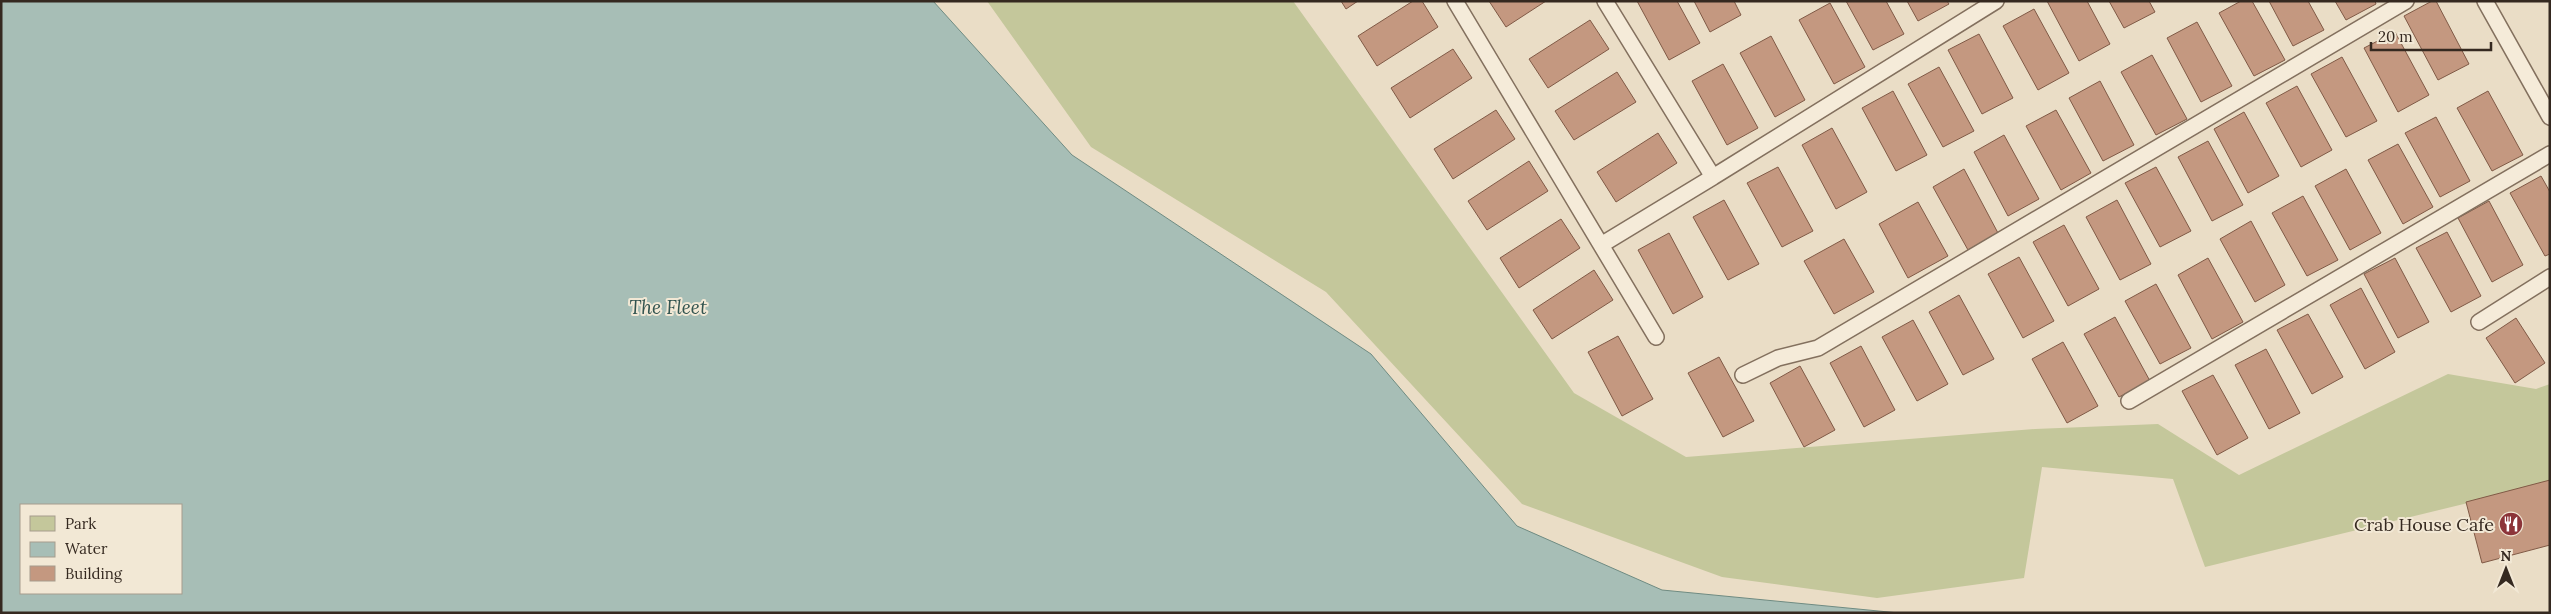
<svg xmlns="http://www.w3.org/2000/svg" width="2551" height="614" viewBox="0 0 2551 614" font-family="Lora,serif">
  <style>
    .green { fill: #c4c79b }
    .water { fill: #a7beb6; stroke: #6f8b82; fill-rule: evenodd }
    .building { fill: #c49880; stroke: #805a46 }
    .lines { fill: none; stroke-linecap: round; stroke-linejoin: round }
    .lane-casing { stroke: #83705e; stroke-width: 18 }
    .lane { stroke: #f5ebd9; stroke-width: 15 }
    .labels { text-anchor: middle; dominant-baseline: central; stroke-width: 4; stroke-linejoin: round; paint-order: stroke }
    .poi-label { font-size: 18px; fill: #352920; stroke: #f2e8d5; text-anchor: end }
    .water-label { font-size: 19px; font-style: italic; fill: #31534f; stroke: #f2e8d5 }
  </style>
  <rect width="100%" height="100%" fill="#eaddc6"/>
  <!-- green -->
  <path class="green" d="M987 1H1293L1574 393 1686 457 2035 429 2158 424 2239 475 2448 374 2536 389 2550 384V483L2205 567 2173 479 2042 467 2024 578 1877 598 1722 577 1522 504 1326 292 1091 147Z"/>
  <!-- water -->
  <path class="water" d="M1 1H933L1072 155 1371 354 1517 526 1662 590 1899 613H1ZM21 505H181V593H21Z"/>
  <!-- building -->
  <path class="building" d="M1341 1H1358L1346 9Z
    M1413 1H1422L1438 27 1377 66 1358 36Z
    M1489 1H1546L1506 27Z
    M1637 1H1677L1700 43 1669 60Z
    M1694 1H1734L1741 15 1710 32Z
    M1846 1H1886L1904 34 1873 50Z
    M1907 1H1947L1949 4 1918 21Z
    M2047 1H2087L2110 44 2079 61Z
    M2109 1H2149L2155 12 2124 28Z
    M2241 1H2252L2285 60 2254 76 2219 13Z
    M2269 1H2308L2324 30 2293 46Z
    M2335 1H2375L2376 4 2346 20Z
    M2432 1H2436L2469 64 2438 80 2404 16Z
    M1830 3 1865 67 1834 84 1799 20Z
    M2034 9 2069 73 2038 90 2003 26Z
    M1590 20 1609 49 1548 88 1529 59Z
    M2197 22 2232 86 2201 102 2167 38Z
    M2395 32 2429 95 2398 112 2364 48Z
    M1979 34 2013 98 1982 114 1948 50Z
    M1771 36 1805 100 1775 117 1740 53Z
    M1453 49 1472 78 1410 118 1391 88Z
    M2152 55 2187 119 2156 135 2121 72Z
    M2342 57 2377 121 2346 137 2311 74Z
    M1723 64 1758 128 1727 145 1692 81Z
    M1939 67 1974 131 1943 147 1908 84Z
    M1617 72 1636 102 1574 140 1555 111Z
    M2100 81 2134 145 2103 161 2069 98Z
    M2297 86 2332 150 2301 167 2266 103Z
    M1893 91 1927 155 1896 171 1862 108Z
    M2488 91 2523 155 2492 171 2457 108Z
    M1496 110 1515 139 1453 179 1434 149Z
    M2056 110 2091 173 2061 190 2026 126Z
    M2244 112 2279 176 2248 193 2214 129Z
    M2436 117 2470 181 2440 197 2405 133Z
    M1832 128 1867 192 1836 209 1802 145Z
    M1658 133 1677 163 1616 202 1597 172Z
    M2004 135 2039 199 2008 216 1974 152Z
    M2208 141 2243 205 2212 221 2178 157Z
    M2398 144 2433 207 2403 224 2368 160Z
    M1529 161 1548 191 1487 230 1468 201Z
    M1778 167 1813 231 1782 247 1747 183Z
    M2156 167 2191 231 2160 247 2125 183Z
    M1964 169 1998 233 1968 250 1933 187Z
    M2346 169 2381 233 2350 250 2315 186Z
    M2541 176 2550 192V254L2545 256 2510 193Z
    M2303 196 2338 260 2307 276 2272 213Z
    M1724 200 1759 264 1728 280 1693 217Z
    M2117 200 2151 264 2120 280 2086 217Z
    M2489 201 2523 265 2492 282 2458 218Z
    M1918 202 1948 256 1908 278 1879 224Z
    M1561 219 1580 248 1519 288 1500 258Z
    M2251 221 2285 285 2255 302 2220 239Z
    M2064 225 2099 289 2068 306 2033 242Z
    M2447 232 2481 296 2451 312 2416 248Z
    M1669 233 1703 297 1673 314 1638 250Z
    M1844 239 1874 292 1834 314 1804 261Z
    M2019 257 2054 321 2023 338 1988 274Z
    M2208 258 2243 322 2212 339 2178 275Z
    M2395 258 2429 322 2398 338 2364 274Z
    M1594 270 1613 300 1552 339 1533 310Z
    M2156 284 2191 348 2160 364 2125 301Z
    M2361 288 2395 352 2365 369 2330 305Z
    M1959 295 1994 359 1963 375 1929 312Z
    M2308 314 2343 377 2312 394 2277 330Z
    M2115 317 2150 381 2119 397 2084 334Z
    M2516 318 2545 363 2515 383 2486 338Z
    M1913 320 1948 384 1917 401 1882 337Z
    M1618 336 1653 399 1622 416 1588 352Z
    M2063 342 2098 406 2067 423 2032 359Z
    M1861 346 1895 410 1864 427 1830 363Z
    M2266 349 2300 413 2269 429 2235 365Z
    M1719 357 1754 421 1723 437 1688 373Z
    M1800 366 1835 430 1804 447 1770 383Z
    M2213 375 2248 438 2217 455 2182 391Z
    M2550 480V545L2482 563 2466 502Z"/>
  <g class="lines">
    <!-- lane casing -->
    <g class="lane-casing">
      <path id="lane" d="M1455 1 1656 337
        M1605 1 1713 177 1996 1
        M2485 1 2550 117
        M1601 245 1713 177
        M2479 322 2550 277
        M1743 375 1778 358 1818 348 2406 1
        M2129 401 2550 154"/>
    </g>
    <!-- lane -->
    <use href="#lane" class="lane"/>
  </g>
  <!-- icons -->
  <defs>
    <g id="restaurant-disc" transform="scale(1.25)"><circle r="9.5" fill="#8c3439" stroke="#f2e8d5"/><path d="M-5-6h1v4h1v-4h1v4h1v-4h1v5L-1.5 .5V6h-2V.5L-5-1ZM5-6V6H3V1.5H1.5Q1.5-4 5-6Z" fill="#fff"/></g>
  </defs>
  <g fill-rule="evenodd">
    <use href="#restaurant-disc" x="2511" y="524"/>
  </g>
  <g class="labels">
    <!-- poi labels -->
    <g class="poi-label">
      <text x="2494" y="524">Crab House Cafe</text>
    </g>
    <!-- water labels -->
    <g class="water-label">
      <text x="668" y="307">The Fleet</text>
    </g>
  </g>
  <!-- border -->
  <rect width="2551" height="614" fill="none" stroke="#352920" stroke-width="5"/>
  <!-- legend -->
  <rect x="20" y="504" width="162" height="90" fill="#f2e8d5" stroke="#a69c8d"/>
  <rect x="30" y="516" width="25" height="15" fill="#c4c79b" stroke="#a69c8d"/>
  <text x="65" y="529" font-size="15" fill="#352920">Park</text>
  <rect x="30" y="542" width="25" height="15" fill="#a7beb6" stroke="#a69c8d"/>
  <text x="65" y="554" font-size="15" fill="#352920">Water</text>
  <rect x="30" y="566" width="25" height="15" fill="#c49880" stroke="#a69c8d"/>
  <text x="65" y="579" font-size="15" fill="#352920">Building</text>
  <!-- north arrow -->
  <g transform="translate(2506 569)" stroke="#f2e8d5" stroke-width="4" paint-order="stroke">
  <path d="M0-4L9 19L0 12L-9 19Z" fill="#352920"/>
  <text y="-8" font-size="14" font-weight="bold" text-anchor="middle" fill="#352920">N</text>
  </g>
  <!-- scale -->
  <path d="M2371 42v8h120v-8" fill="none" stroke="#352920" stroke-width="2.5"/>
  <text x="2378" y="42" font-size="15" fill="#352920" stroke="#f2e8d5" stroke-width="4" paint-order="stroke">20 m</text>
</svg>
